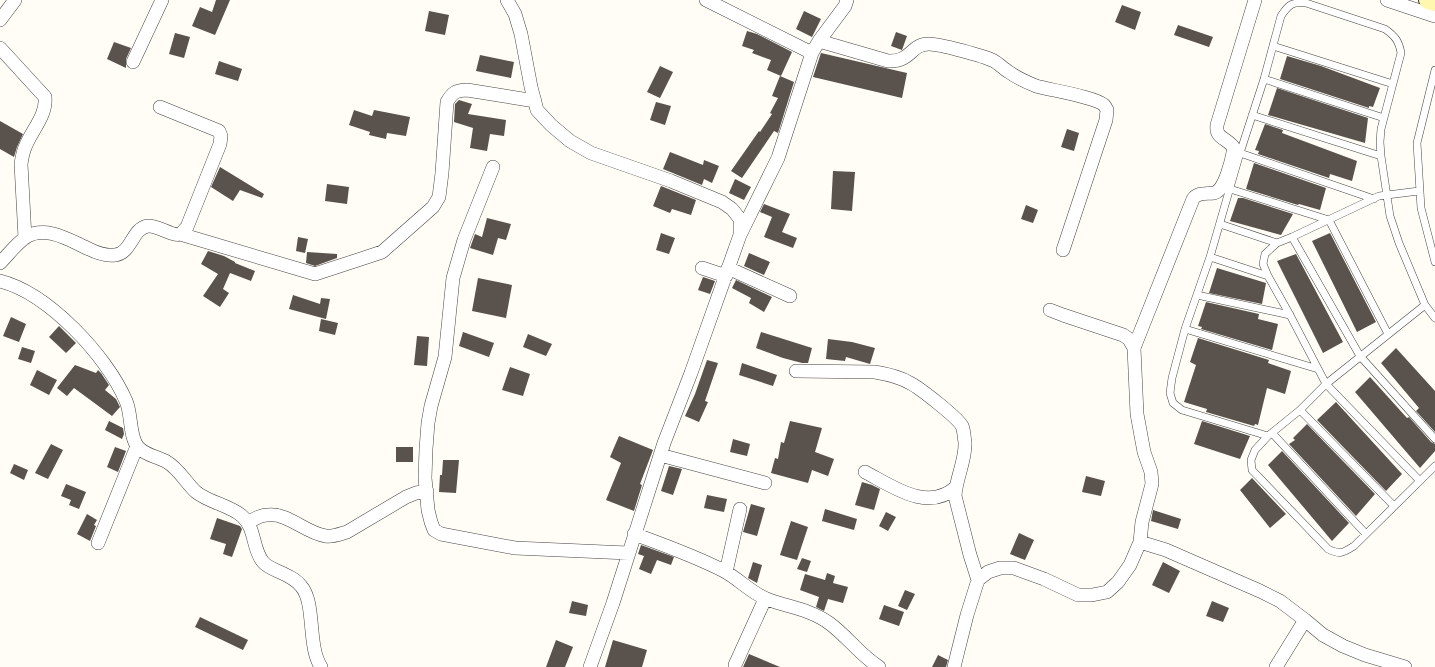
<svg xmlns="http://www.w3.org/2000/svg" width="1435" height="667" viewBox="0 0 1435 667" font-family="'Noto Serif',serif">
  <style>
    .building { fill: #5a524d }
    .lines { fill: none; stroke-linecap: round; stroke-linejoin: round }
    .lane-casing { stroke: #444; stroke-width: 8 }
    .street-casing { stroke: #444; stroke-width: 14 }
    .secondary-casing { stroke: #333; stroke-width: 20 }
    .lane { stroke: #fff; stroke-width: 7 }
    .street { stroke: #fff; stroke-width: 13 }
    .secondary { stroke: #fff6b0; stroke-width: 18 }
  </style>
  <rect width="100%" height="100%" fill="#fffdf5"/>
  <!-- building -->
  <path class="building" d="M216 0H230L215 35 192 26 200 7 212 12Z
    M1122 5 1141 12 1135 30 1115 22Z
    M429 11 449 15 445 35 425 31Z
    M804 11 821 19 812 37 796 29Z
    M1178 25 1213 37 1209 47 1174 35Z
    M747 31 757 34 792 52 781 76 767 70 771 60 752 53 754 50 742 46Z
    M896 32 907 36 902 50 891 46Z
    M175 33 190 37 184 58 169 54Z
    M114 42 131 48 126 59V68L107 59Z
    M821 53 907 73 902 98 813 77Z
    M480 55 514 62 511 78 476 71Z
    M1287 56 1321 66 1380 88 1373 107 1369 106V108L1280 79Z
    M219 61 242 69 238 81 215 74Z
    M660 66 673 72 660 98 647 92Z
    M780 76 794 82 778 133 774 131 742 178 731 171 759 131 760 132 772 114 770 113 778 98 772 96Z
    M1277 88 1368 118 1365 143 1268 115Z
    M459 100 472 104 468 114 506 120 504 136 490 134 487 151 470 148 473 128 454 122 455 104Z
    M656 102 671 106 665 125 650 120Z
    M354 110 372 116 374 110 410 117 406 136 387 133 386 139 369 135 370 132 349 125Z
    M0 121 23 134 17 147 14 157 0 149Z
    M1265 124 1283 130 1282 133 1357 161 1352 181 1330 174 1329 178 1258 154 1259 151 1255 150Z
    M1067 129 1079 133 1074 151 1061 147Z
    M670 152 703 165 704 160 719 166 712 183 704 179 702 185 663 169Z
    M1254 163 1326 188 1320 210 1299 204 1298 205 1246 189Z
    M220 167 264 194 262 198 240 190 233 201 211 187Z
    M833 171 855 172 852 211 831 209Z
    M735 179 751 187 744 200 729 193Z
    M327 184 349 187 347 204 325 201Z
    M661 186 696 200 691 215 672 209 670 213 653 206Z
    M1238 198H1243L1293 214 1281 235 1230 221Z
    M764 204 790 214 782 232 797 238 793 248 764 237 772 217 760 212Z
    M1026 205 1038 210 1033 223 1021 219Z
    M487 218 511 224 506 240 498 238 493 255 470 248 475 234 482 237Z
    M661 233 675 238 669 254 656 250Z
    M1330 233 1376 322 1357 332 1312 241Z
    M298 237 308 239 305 253 296 251Z
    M208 251 224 256 235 262V263L255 271 251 281 230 273 223 289 229 293 220 307 203 296 218 274 201 264Z
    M307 252 337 254V258L315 266 306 263Z
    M749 253 770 262 764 275 744 266Z
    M1296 254 1343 342 1323 353 1277 261Z
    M1217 268 1266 283 1262 304 1209 293Z
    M703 277 715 281 710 294 698 290Z
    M478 278 512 285 506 318 472 311Z
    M736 280 772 297 764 312 749 303 751 298 732 288Z
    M293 295 320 304 321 298 330 299 326 319 289 309Z
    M1206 302 1259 314 1258 319 1278 324 1272 350 1201 329 1202 327 1198 326Z
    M11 317 26 324 19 342 3 336Z
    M321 319 338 323 335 335 319 331Z
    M59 326 76 343 66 353 49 337Z
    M463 332 494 343 489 357 459 346Z
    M761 332 812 348 808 363H802L783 358 756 348Z
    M528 334 552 344 546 356 523 347Z
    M417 336 429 337 427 366 414 365Z
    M1198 338 1269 360 1268 363 1291 371 1285 394 1267 388 1258 425 1255 424 1254 426 1206 412 1207 409 1184 402 1196 365 1190 362Z
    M828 339 852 342 875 348 870 364 846 357 845 361 826 359Z
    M22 347 35 351 31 363 18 359Z
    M1396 348 1435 391V432L1416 411 1419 408 1381 363Z
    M707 360 718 363 705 401 708 402 699 422 685 416 695 394Z
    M742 363 777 375 773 386 739 375Z
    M75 365 96 373 98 370 101 373 109 385 105 390 116 399 120 407 112 416 74 388 67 396 57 388Z
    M510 367 530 374 523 396 502 390Z
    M37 370 57 380 49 395 30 385Z
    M1370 377 1407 418 1409 417 1431 442 1435 444V451L1420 468 1355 392Z
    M1336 402 1402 474 1386 491 1317 420Z
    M109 421 123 428 124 434 122 439 105 430Z
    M790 421 822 428 815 452 834 459 828 476 812 470 808 483 771 473 775 458 778 459 781 442 784 443Z
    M1202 421 1250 436 1240 459 1194 444Z
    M1307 424 1375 494 1356 516 1289 444 1295 440 1293 438Z
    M619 436 653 450 640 484 642 485 634 511 606 500 621 463 610 457Z
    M733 439 750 444 747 456 730 452Z
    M51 444 63 450 48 479 35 473Z
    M115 447 126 451 118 472 107 467Z
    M396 447H413V462H396Z
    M1282 451 1349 523 1332 541 1268 465Z
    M443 460H459L456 493 439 492 440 475H442Z
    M14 464 28 470 24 480 10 473Z
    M669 466 682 469 673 495 661 491Z
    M1086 476 1105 481 1101 496 1082 492Z
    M1252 478 1286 514 1270 528 1240 490Z
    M862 482 872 485 880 489 874 510 855 505Z
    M66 484 86 492 79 509 69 505 71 500 61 496Z
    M707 495 727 499 724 512 704 508Z
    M751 504 765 508 757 536 743 532Z
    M825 509 857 519 854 530 822 521Z
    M1153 510 1181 519 1178 529 1151 521Z
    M886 512 896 517 888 531 879 526Z
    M87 514 97 520 94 525 96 526 90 541 77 534Z
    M217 518 240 526 242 529 232 557 223 554 226 544 210 539Z
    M791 521 808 527 797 560 780 555Z
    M1019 533 1034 540 1025 560 1010 554Z
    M641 545 674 557 671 565 657 560 651 574 639 569 644 556 638 554Z
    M802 558 811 561 807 572 797 569Z
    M753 562 762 565 757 583 748 578Z
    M1163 562 1180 571 1169 593 1152 585Z
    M827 573 835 576 833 583 848 587 843 603 828 599 824 611 816 607 819 597 800 590 805 574 825 580Z
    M905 590 915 594 907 610 898 606Z
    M572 601 588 605 586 616 569 613Z
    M1212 601 1229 608 1223 622 1206 616Z
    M884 605 904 612 899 626 879 619Z
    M200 617 248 640 243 650 195 627Z
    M556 640 573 647 565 667H546Z
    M613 640 647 650 642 667H605Z
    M749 654 780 667H743Z
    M938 655 948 660 946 667H932Z"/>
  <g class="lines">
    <!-- lane casing -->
    <g class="lane-casing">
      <path id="lane" d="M1273 46 1393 84
        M1435 70 1417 143 1421 208 1435 262
        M1264 79 1384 118
        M1252 115 1381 156
        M1240 153 1374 199
        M1230 189 1329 220 1388 334
        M1419 191 1379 196 1292 237 1277 243 1265 254 1263 264 1268 276 1290 315 1326 384 1420 481
        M1220 224 1277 243
        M1292 237 1360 356 1435 439
        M1210 257 1268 276
        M1197 295 1290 315
        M1435 318 1425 305 1326 384 1300 410 1268 436 1255 450 1251 460 1252 470 1328 549C1340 555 1343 553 1354 546L1435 466
        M1185 329 1318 369
        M1300 410 1394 506
        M1272 433 1366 534
        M1268 436 1182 410 1173 403 1170 393 1172 378 1185 329 1210 257 1240 153 1264 79 1281 16C1289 4 1292 2 1306 3L1385 29C1395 36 1399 41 1401 53L1381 129 1380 142 1381 156 1390 216 1399 243 1425 305"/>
    </g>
    <!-- street casing -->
    <g class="street-casing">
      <path id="street" d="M507 0 515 14 521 34 531 87 537 110 551 125 570 141 591 153 671 181 722 202 732 209 740 219V235L691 373 664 443 613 603 590 667
        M706 0 812 53
        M1387 0 1435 16
        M0 20 15 0
        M819 41 888 61C912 62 910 44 929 44 940 44 984 56 994 61 999 64 1004 69 1009 72 1017 78 1026 82 1036 86 1050 90 1095 97 1104 105 1105 106 1106 108 1107 110L1106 120 1063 250
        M0 48 45 97C47 115 32 130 26 145 23 151 22 157 21 164L25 238
        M133 62 162 0
        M493 167 464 240 453 278 445 357 431 406 428 423 426 449 425 478 428 510 431 522 434 530 441 534 515 548 628 553
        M741 233 778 158 812 53 819 41 845 6 847 0
        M180 234 315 274 382 252 433 207 439 197 442 173 447 102C452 93 456 90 467 90L535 101
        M0 263C8 255 16 244 26 237 46 225 69 240 89 249 97 253 106 256 115 255 132 253 132 228 148 226 157 225 174 237 180 234 182 233 185 229 187 227L220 144 221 136 219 131 160 107
        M702 268 726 276
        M728 268 790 296
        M0 281C48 293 107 356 126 401 132 414 129 437 138 447 146 456 157 456 167 462 179 469 186 483 196 492 210 503 229 505 242 516 256 528 252 549 263 562 270 571 291 573 301 586 316 603 307 645 321 667
        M1134 348 1193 199C1198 192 1206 194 1214 193 1225 191 1232 159 1234 148 1228 138 1215 139 1217 125L1255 0
        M796 371 875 372C887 374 900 377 910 383 920 388 958 418 962 426 964 430 964 437 965 442 966 460 956 478 955 496L970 555 978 580
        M660 455 765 483
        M865 472C892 486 928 513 956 487
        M248 523C254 519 260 515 268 515 289 513 305 533 326 536 333 537 340 534 347 532L406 497 416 493 427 491
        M634 534C664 545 695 556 724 571 739 579 751 593 767 599 787 607 810 609 829 623 847 636 860 655 879 667
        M1140 542 1166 550 1260 591 1280 601 1305 620 1323 635 1343 646 1365 655 1405 667
        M98 543 137 446
        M726 572 740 509
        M735 665 765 599
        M954 667 967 615 978 580 988 572 1000 568H1014L1044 579 1078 595H1092L1107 592 1118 582 1130 565 1140 542 1142 522 1152 484 1151 472 1144 452 1137 414 1134 348 1129 339 1123 335 1063 315 1050 310
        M1276 667 1305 620"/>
    </g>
    <!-- secondary casing -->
    <g class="secondary-casing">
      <path id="secondary" d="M1428 0 1435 2"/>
    </g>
    <!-- lane -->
    <use href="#lane" class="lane"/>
    <!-- street -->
    <use href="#street" class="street"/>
    <!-- secondary -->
    <use href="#secondary" class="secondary"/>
  </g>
</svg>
